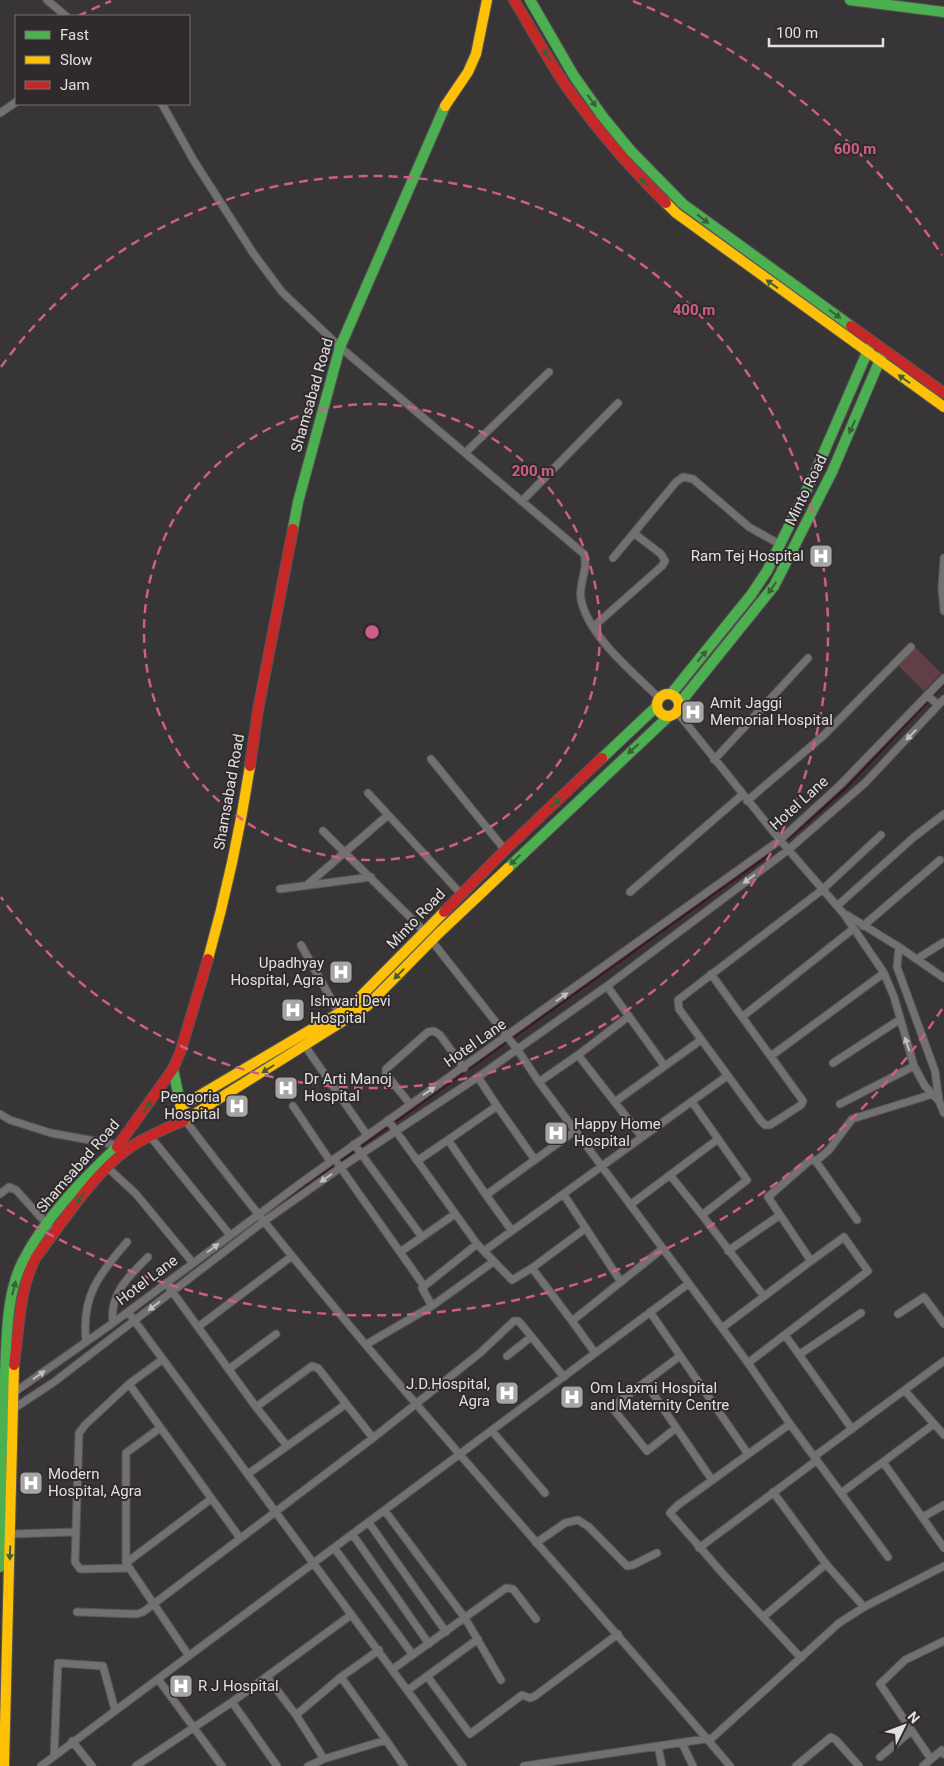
<svg xmlns="http://www.w3.org/2000/svg" width="944" height="1766" viewBox="0 0 944 1766" font-family="Roboto,sans-serif">
  <style>
    .green { fill: #623f47 }
    .lines { fill: none; stroke-linecap: round; stroke-linejoin: round }
    .stream { stroke: #3f1221; stroke-width: 2.5 }
    .street-casing { stroke: #565455; stroke-width: 9 }
    .fast-casing { stroke: #565455; stroke-width: 12 }
    .slow-casing { stroke: #565455; stroke-width: 12 }
    .jam-casing { stroke: #565455; stroke-width: 12 }
    .street { stroke: #727070; stroke-width: 7 }
    .fast { stroke: #4caf50; stroke-width: 10 }
    .slow { stroke: #ffc107; stroke-width: 10 }
    .jam { stroke: #c62828; stroke-width: 10 }
    .oneway { fill: #3b5f3a }
    .oneway2 { fill: #c0bebe }
    .ring { fill: none; stroke: #cd5e89; stroke-width: 2.5; stroke-dasharray: 9 6 }
    .labels { text-anchor: middle; dominant-baseline: central; stroke-width: 4; stroke-linejoin: round; paint-order: stroke }
    .street-label { font-size: 15px; fill: #e2dfdf; stroke: #2f2a2b }
    .poi-label { font-size: 15px; fill: #e2dfdf; stroke: #2f2a2b; text-anchor: start }
    .centre { fill: #cd5e89; stroke: #2f2a2b; stroke-width: 2.5 }
    .ring-label { font-size: 15px; text-anchor: middle; font-weight: bold; fill: #cd5e89; stroke: #2f2a2b; stroke-width: 4; stroke-linejoin: round; paint-order: stroke }
  </style>
  <rect width="100%" height="100%" fill="#383536"/>
  <!-- green -->
  <path class="green" d="M915 647 941 673 924 691 897 664Z"/>
  <g class="lines">
    <!-- stream -->
    <path class="stream" d="M788 839 846 788 944 684
      M231 1239 771 853
      M18 1395 37 1381"/>
    <!-- street casing -->
    <g class="street-casing">
      <path id="street" d="M47 0 66 16
        M162 104 194 161 253 253 282 292 340 347 584 554C589 569 578 584 581 599 588 636 633 672 659 698
        M0 113 16 102
        M466 452 549 372
        M522 501 618 403
        M613 558 676 482 683 477 693 479 749 527 781 545
        M944 558 942 588 944 611
        M593 627 662 566 665 561 661 554 635 534
        M927 695 938 705
        M677 712 780 840 844 914 884 973 894 997 914 1066 925 1086 939 1101
        M431 759 505 850
        M714 760 808 658
        M368 793 461 894
        M747 801 823 736 911 647
        M323 831 424 931
        M307 885 388 815
        M280 889 371 877
        M630 892 742 795
        M837 906 914 837 944 814
        M847 915 899 947 944 978
        M863 926 940 860
        M431 940 517 1049 539 1082 748 1363 790 1424 888 1557
        M301 945 339 1013
        M899 947 897 967 935 1071 939 1101 944 1113
        M917 959 944 942
        M711 974 803 1101 801 1105 770 1125H765L761 1121 679 1009 678 1000 822 890 881 835
        M607 986 664 1065
        M742 1017 853 929
        M305 1046 367 1135
        M578 1055 629 1016
        M771 1056 884 973
        M833 1063 899 1020
        M478 1077 497 1106
        M539 1082 578 1055 642 1137
        M616 1101 701 1040
        M410 1104 386 1074V1069L428 1032 434 1031 440 1035 464 1068
        M840 1104 914 1066
        M293 1106 330 1161
        M0 1114 10 1120 51 1133 122 1146
        M185 1120C355 1345 548 1551 730 1766
        M388 1120 477 1244 512 1280 532 1268
        M149 1135 230 1235
        M448 1140 497 1106 535 1160
        M354 1144 422 1237 455 1214
        M417 1161 448 1140 486 1195
        M816 1161 829 1150 852 1119 933 1094
        M338 1164 424 1286
        M107 1167 136 1194 193 1263
        M670 1175 718 1139
        M0 1194 9 1187 16 1190 54 1232
        M564 1195 621 1282
        M630 1205 670 1175 702 1215 747 1180 692 1102
        M702 1215 763 1295
        M586 1228 532 1268 572 1321 662 1249
        M512 1231 486 1195 575 1131
        M484 1251 727 1076
        M728 1251 780 1215
        M400 1252 422 1237
        M166 1283 256 1407
        M432 1306 422 1288 477 1244
        M128 1312 463 1766
        M650 1312 748 1454
        M898 1314 924 1297 944 1324
        M572 1321 595 1353
        M113 1323C109 1294 129 1276 148 1257
        M198 1327 292 1256
        M722 1328 811 1261 768 1197 809 1161 815 1160 857 1220
        M785 1335 852 1429
        M86 1341C81 1297 99 1274 127 1242
        M367 1344 432 1306 493 1262
        M800 1354 861 1313
        M507 1356 531 1337
        M748 1363 868 1271 844 1237 811 1261
        M229 1369 276 1334
        M645 1382 712 1480
        M129 1384 240 1538
        M905 1391 944 1435
        M12 1394 113 1323 302 1182 780 840 840 785 944 678
        M10 1411 54 1382 263 1222 340 1168 478 1077 607 986 788 850 865 783 944 699
        M790 1424 678 1505 670 1513 724 1575 801 1658
        M676 1428 647 1451 614 1410 616 1404 680 1356
        M492 1431 545 1493
        M287 1446 256 1407 312 1366 318 1368 373 1438
        M815 1456 944 1361
        M883 1462 944 1548
        M248 1474 346 1404
        M773 1492 826 1564 864 1607
        M841 1493 934 1424
        M385 1511 465 1618 501 1680
        M923 1517 944 1505
        M369 1523 446 1632
        M11 1534 76 1532
        M353 1535 429 1644
        M536 1543 565 1523 578 1520 589 1527 627 1566 633 1565 657 1553
        M699 1548 817 1460
        M335 1549 413 1655
        M126 1563V1453L160 1428
        M129 1568 85 1569H80L75 1562 79 1433 85 1425 129 1384 163 1359
        M77 1612 137 1614 143 1612 373 1438 480 1353 514 1321H518L522 1325 564 1377
        M763 1617 826 1564
        M189 1656 126 1563 211 1499
        M393 1669 506 1588 513 1589 536 1619
        M427 1676 470 1734 522 1695 530 1698 535 1696 618 1634
        M267 1677 296 1715 324 1759 386 1740 404 1766
        M341 1677 379 1650
        M158 1679 222 1766
        M408 1690 478 1639
        M232 1702 351 1615
        M296 1715 341 1677 386 1740
        M72 1741 92 1766
        M682 1743 693 1766
        M658 1746 662 1766
        M54 1756 58 1663 103 1666 115 1710
        M880 1757 911 1731
        M931 1759 880 1684 905 1660 944 1641
        M41 1766 688 1284
        M136 1766 232 1702 277 1766
        M308 1766 324 1759
        M524 1766 712 1738 839 1623 864 1607 944 1566
        M796 1766 831 1737 836 1740 859 1766
        M923 1766 942 1750 944 1754"/>
    </g>
    <!-- fast casing -->
    <g class="fast-casing">
      <path id="fast" d="M530 0 574 76 603 117 631 151 683 204 851 326
        M850 0 944 12
        M293 529 298 502 340 347 445 106
        M671 694 751 595 767 571 814 475 869 348
        M679 704 774 586 832 472 882 355
        M602 758 656 707
        M508 868 669 716
        M173 1069 182 1112
        M0 1567C1 1502 1 1438 5 1373 7 1337 6 1294 23 1261 45 1218 82 1180 117 1147"/>
    </g>
    <!-- slow casing -->
    <g class="slow-casing">
      <path id="slow" d="M445 106 468 72 476 54 487 0
        M666 203 676 213 944 407
        M657 705a11 11 0 1 1 22 0a11 11 0 1 1-22 0Z
        M208 959C226 895 240 831 250 766
        M180 1107 339 1013 358 999 444 912
        M185 1120 367 1006 439 933 508 868
        M4 1766 14 1365"/>
    </g>
    <!-- jam casing -->
    <g class="jam-casing">
      <path id="jam" d="M514 0C531 28 547 58 566 86 596 128 629 167 666 203
        M851 326 944 393
        M250 766 258 710 293 529
        M444 912 505 850 602 758
        M117 1147 173 1069 181 1050 208 959
        M14 1365C19 1330 19 1289 36 1257 63 1222 92 1175 128 1149 146 1136 165 1129 185 1120"/>
    </g>
    <!-- street -->
    <use href="#street" class="street"/>
    <!-- fast -->
    <use href="#fast" class="fast"/>
    <!-- slow -->
    <use href="#slow" class="slow"/>
    <!-- jam -->
    <use href="#jam" class="jam"/>
  </g>
  <!-- one-way arrows -->
  <defs><path id="oneway-solid" d="M-6-.8H1V-3.2L6.5 0L1 3.2V.8H-6Z" transform="scale(1.25)"/></defs>
  <g class="oneway">
    <use href="#oneway-solid" transform="translate(547 55) rotate(-122)"/>
    <use href="#oneway-solid" transform="translate(592 101) rotate(54)"/>
    <use href="#oneway-solid" transform="translate(645 183) rotate(-135)"/>
    <use href="#oneway-solid" transform="translate(703 219) rotate(38)"/>
    <use href="#oneway-solid" transform="translate(772 284) rotate(-144)"/>
    <use href="#oneway-solid" transform="translate(835 314) rotate(36)"/>
    <use href="#oneway-solid" transform="translate(904 379) rotate(-145)"/>
    <use href="#oneway-solid" transform="translate(852 427) rotate(114)"/>
    <use href="#oneway-solid" transform="translate(772 588) rotate(124)"/>
    <use href="#oneway-solid" transform="translate(702 656) rotate(-50)"/>
    <use href="#oneway-solid" transform="translate(633 749) rotate(138)"/>
    <use href="#oneway-solid" transform="translate(555 803) rotate(-43)"/>
    <use href="#oneway-solid" transform="translate(515 860) rotate(136)"/>
    <use href="#oneway-solid" transform="translate(399 974) rotate(134)"/>
    <use href="#oneway-solid" transform="translate(268 1069) rotate(148)"/>
    <use href="#oneway-solid" transform="translate(147 1107) rotate(-55)"/>
    <use href="#oneway-solid" transform="translate(80 1198) rotate(130)"/>
    <use href="#oneway-solid" transform="translate(14 1288) rotate(-76)"/>
    <use href="#oneway-solid" transform="translate(10 1553) rotate(92)"/>
  </g>
  <g class="oneway2">
    <use href="#oneway-solid" transform="translate(911 735) rotate(134)"/>
    <use href="#oneway-solid" transform="translate(749 879) rotate(143)"/>
    <use href="#oneway-solid" transform="translate(562 997) rotate(-36)"/>
    <use href="#oneway-solid" transform="translate(907 1044) rotate(-108)"/>
    <use href="#oneway-solid" transform="translate(429 1091) rotate(-34)"/>
    <use href="#oneway-solid" transform="translate(326 1178) rotate(145)"/>
    <use href="#oneway-solid" transform="translate(213 1248) rotate(-37)"/>
    <use href="#oneway-solid" transform="translate(154 1306) rotate(143)"/>
    <use href="#oneway-solid" transform="translate(39 1375) rotate(-35)"/>
  </g>
  <!-- distance rings -->
  <g class="ring">
    <circle cx="372" cy="632" r="228"/>
    <path d="M1 367A456 456 0 1 1 1 897"/>
    <path d="M942 1009A683 683 0 0 1 0 1205M78 16A683 683 0 0 1 111 1M633 1A683 683 0 0 1 942 255"/>
  </g>
  <!-- icons -->
  <defs>
    <g id="hospital-square" transform="scale(1.25)"><rect x="-9" y="-9" width="18" height="18" rx="4" fill="#a6a4a4" stroke="#2f2a2b"/><path d="M-5-5h3v3.5h4V-5h3V5h-3V1.5h-4V5h-3Z" fill="#fff"/></g>
  </defs>
  <g fill-rule="evenodd">
    <use href="#hospital-square" x="821" y="556"/>
    <use href="#hospital-square" x="693" y="712"/>
    <use href="#hospital-square" x="341" y="972"/>
    <use href="#hospital-square" x="293" y="1010"/>
    <use href="#hospital-square" x="286" y="1088"/>
    <use href="#hospital-square" x="237" y="1106"/>
    <use href="#hospital-square" x="556" y="1133"/>
    <use href="#hospital-square" x="507" y="1393"/>
    <use href="#hospital-square" x="572" y="1397"/>
    <use href="#hospital-square" x="31" y="1483"/>
    <use href="#hospital-square" x="181" y="1686"/>
  </g>
  <g class="labels">
    <!-- street labels -->
    <g class="street-label">
      <text transform="translate(312 395) rotate(-74)">Shamsabad Road</text>
      <text transform="translate(806 490) rotate(-64)">Minto Road</text>
      <text transform="translate(229 792) rotate(-80)">Shamsabad Road</text>
      <text transform="translate(799 803) rotate(-42)">Hotel Lane</text>
      <text transform="translate(416 919) rotate(-46)">Minto Road</text>
      <text transform="translate(475 1043) rotate(-35)">Hotel Lane</text>
      <text transform="translate(78 1166) rotate(-49)">Shamsabad Road</text>
      <text transform="translate(147 1280) rotate(-37)">Hotel Lane</text>
    </g>
    <!-- poi labels -->
    <g class="poi-label">
      <text x="804" y="556" text-anchor="end">Ram Tej Hospital</text>
      <text x="710" y="703">Amit Jaggi<tspan x="710" dy="17">Memorial Hospital</tspan></text>
      <text x="324" y="963" text-anchor="end">Upadhyay<tspan x="324" dy="17">Hospital, Agra</tspan></text>
      <text x="310" y="1001">Ishwari Devi<tspan x="310" dy="17">Hospital</tspan></text>
      <text x="304" y="1079">Dr Arti Manoj<tspan x="304" dy="17">Hospital</tspan></text>
      <text x="220" y="1097" text-anchor="end">Pengoria<tspan x="220" dy="17">Hospital</tspan></text>
      <text x="574" y="1124">Happy Home<tspan x="574" dy="17">Hospital</tspan></text>
      <text x="490" y="1384" text-anchor="end">J.D.Hospital,<tspan x="490" dy="17">Agra</tspan></text>
      <text x="590" y="1388">Om Laxmi Hospital<tspan x="590" dy="17">and Maternity Centre</tspan></text>
      <text x="48" y="1474">Modern<tspan x="48" dy="17">Hospital, Agra</tspan></text>
      <text x="198" y="1686">R J Hospital</text>
    </g>
  </g>
  <circle cx="372" cy="632" r="8" class="centre"/>
  <g class="ring-label">
    <text x="855" y="154">600 m</text>
    <text x="694" y="315">400 m</text>
    <text x="533" y="476">200 m</text>
  </g>
  <!-- legend -->
  <rect x="15" y="15" width="175" height="90" fill="#2f2a2b" stroke="#777273"/>
  <rect x="25" y="31" width="25" height="8" fill="#4caf50" stroke="#777273"/>
  <text x="60" y="40" font-size="15" fill="#e2dfdf">Fast</text>
  <rect x="25" y="56" width="25" height="8" fill="#ffc107" stroke="#777273"/>
  <text x="60" y="65" font-size="15" fill="#e2dfdf">Slow</text>
  <rect x="25" y="81" width="25" height="8" fill="#c62828" stroke="#777273"/>
  <text x="60" y="90" font-size="15" fill="#e2dfdf">Jam</text>
  <!-- north arrow -->
  <g transform="translate(904 1726) rotate(48)" stroke="#2f2a2b" stroke-width="4" paint-order="stroke">
  <path d="M0-4L9 19L0 12L-9 19Z" fill="#e2dfdf"/>
  <text y="-8" font-size="14" font-weight="bold" text-anchor="middle" fill="#e2dfdf">N</text>
  </g>
  <!-- scale -->
  <path d="M769 38v8h114v-8" fill="none" stroke="#e2dfdf" stroke-width="2.5"/>
  <text x="776" y="38" font-size="15" fill="#e2dfdf" stroke="#2f2a2b" stroke-width="4" paint-order="stroke">100 m</text>
</svg>
